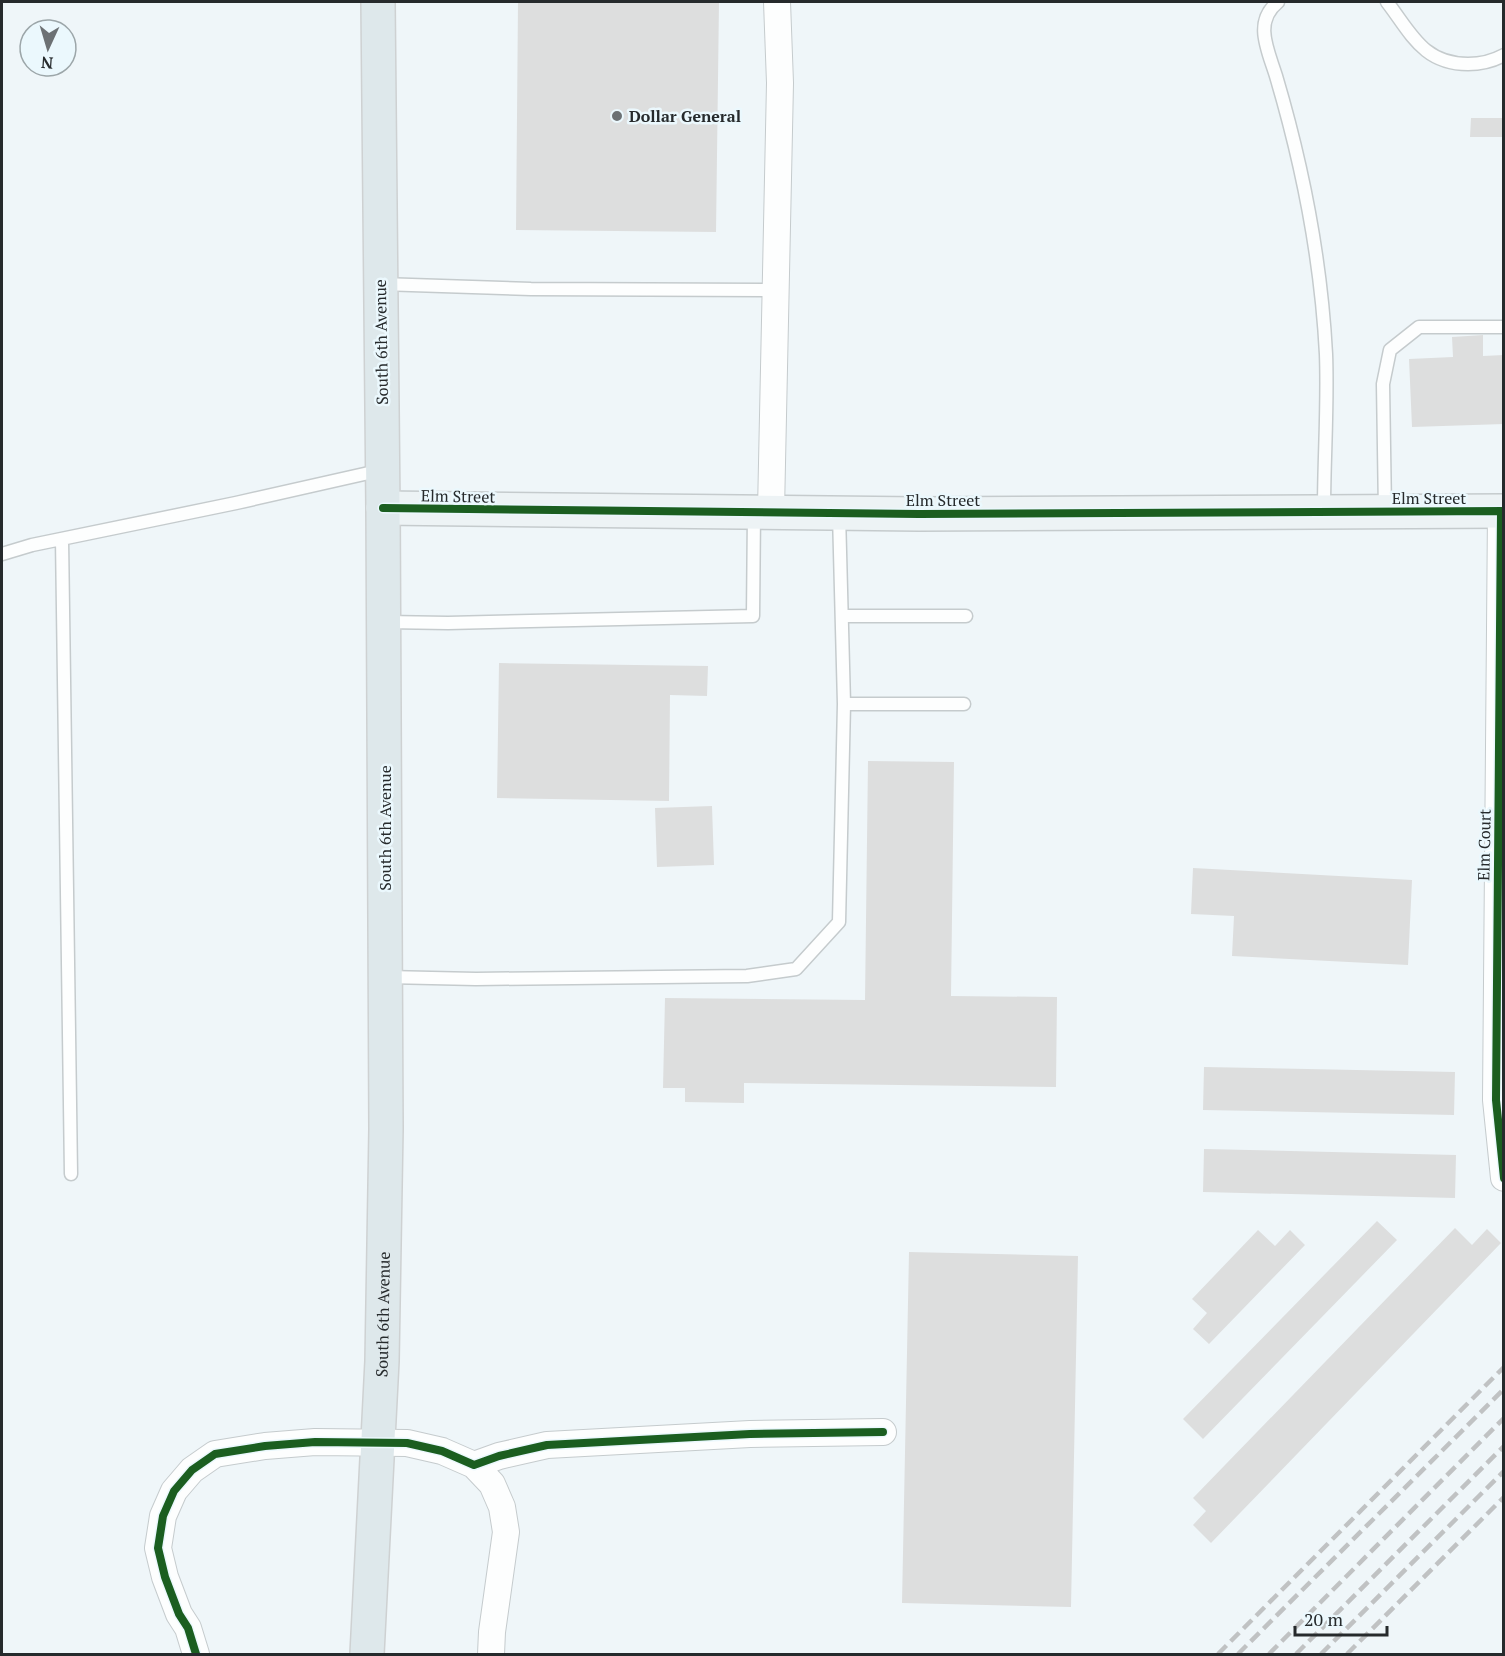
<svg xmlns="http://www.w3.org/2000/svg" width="1505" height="1656" viewBox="0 0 1505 1656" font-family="'PT Serif',serif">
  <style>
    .building { fill: #dddede }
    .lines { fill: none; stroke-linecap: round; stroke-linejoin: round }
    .lane-casing { stroke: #c5cbcd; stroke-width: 15 }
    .street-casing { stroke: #c5cbcd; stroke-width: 28 }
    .secondary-casing { stroke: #c5cbcd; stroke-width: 36 }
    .primary-casing { stroke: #ced1d2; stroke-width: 36 }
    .lane { stroke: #fdfefe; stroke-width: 12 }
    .street { stroke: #fdfefe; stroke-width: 26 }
    .secondary { stroke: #edf3f5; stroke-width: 33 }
    .primary { stroke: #dee8eb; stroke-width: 33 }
    .rail { stroke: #c0c2c3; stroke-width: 4.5; stroke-dasharray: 12 6; stroke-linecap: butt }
    .cycleway-casing { stroke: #ebf8fd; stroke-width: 11 }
    .cycleway { stroke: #1b5e20; stroke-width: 8 }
    .poi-dot { fill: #6c7174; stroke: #ebf8fd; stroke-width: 2 }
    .labels { text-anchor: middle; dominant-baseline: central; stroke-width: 5; stroke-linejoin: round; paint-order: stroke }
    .poi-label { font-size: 16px; font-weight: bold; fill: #262a2c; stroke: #ebf8fd; text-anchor: start }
    .street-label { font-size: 16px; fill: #262a2c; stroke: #ebf8fd }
  </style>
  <rect width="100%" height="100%" fill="#eff6f9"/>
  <!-- building -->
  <path class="building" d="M518 2H719L716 232 516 230Z
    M1471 118H1504V137H1470Z
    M1483 335V356L1504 355V424L1412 427 1409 359 1453 357 1452 337Z
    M499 663 708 666 707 696 670 695 669 801 497 798Z
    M868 761 954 762 951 996 1057 997 1056 1087 744 1083V1103L685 1102V1088H663L665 998 865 1000Z
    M712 806 714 865 657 867 655 808Z
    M1193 868 1412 880 1408 965 1232 956 1234 916 1191 914Z
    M1204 1067 1455 1072 1454 1115 1203 1110Z
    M1204 1149 1456 1155 1455 1198 1203 1192Z
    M1377 1221 1397 1240 1203 1439 1183 1419Z
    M1455 1228 1472 1245 1487 1229 1501 1243 1211 1543 1193 1525 1206 1511 1193 1498Z
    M1258 1230 1275 1246 1290 1230 1305 1245 1209 1344 1193 1329 1207 1313 1192 1299Z
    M909 1252 1078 1256 1071 1607 902 1603Z"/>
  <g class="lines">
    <!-- lane casing -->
    <g class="lane-casing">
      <path id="lane" d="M1278 2C1253 22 1268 50 1276 76 1303 167 1321 259 1326 354 1328 406 1324 458 1324 509
        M1387 2C1411 33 1423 64 1468 64 1481 64 1491 62 1504 55
        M381 284 531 289 776 290
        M1385 511 1383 384 1390 350 1419 327H1504
        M62 539 71 1174
        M2 554 32 545 236 503 382 470
        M842 616H966
        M386 622 448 623 753 616 754 512
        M844 704H964
        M387 977 476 979 747 976 796 969 839 922 844 704 839 514"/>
    </g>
    <!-- street casing -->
    <g class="street-casing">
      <path id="street" d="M771 511 780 83 777 2
        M1501 511 1496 1100 1504 1178
        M474 1465 492 1484 502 1507 506 1532 492 1632 491 1654
        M196 1654 188 1628 179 1614 165 1577 158 1548 163 1516 174 1491 192 1470 215 1454 265 1446 315 1442 407 1443 442 1451 474 1465 499 1456 547 1445 750 1434 883 1432"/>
    </g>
    <!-- secondary casing -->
    <g class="secondary-casing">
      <path id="secondary" d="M383 508 919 514 1504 511"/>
    </g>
    <!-- primary casing -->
    <g class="primary-casing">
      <g id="primary">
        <path id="s1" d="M367 1654 382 1361 386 1129 383 508 378 2"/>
      </g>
    </g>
    <!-- lane -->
    <use href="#lane" class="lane"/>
    <!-- street -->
    <use href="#street" class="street"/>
    <!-- secondary -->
    <use href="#secondary" class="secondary"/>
    <!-- primary -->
    <use href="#primary" class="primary"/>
    <!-- rail -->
    <path class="rail" d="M1218 1654 1504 1367
      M1238 1654 1504 1389
      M1269 1654 1504 1418
      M1296 1654 1504 1446
      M1321 1654 1504 1471
      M1347 1654 1504 1497"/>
    <!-- cycleway casing -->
    <g class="cycleway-casing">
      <path id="cycleway" d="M383 508 919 514 1504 511
        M1501 511 1496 1100 1504 1178
        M196 1654 188 1628 179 1614 165 1577 158 1548 163 1516 174 1491 192 1470 215 1454 265 1446 315 1442 407 1443 442 1451 474 1465 499 1456 547 1445 750 1434 883 1432"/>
    </g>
    <!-- cycleway -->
    <use href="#cycleway" class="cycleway"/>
  </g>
  <!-- markers -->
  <circle class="poi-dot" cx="617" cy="116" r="6"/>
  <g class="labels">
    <!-- poi labels -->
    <g class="poi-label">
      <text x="629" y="116">Dollar General</text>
    </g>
    <!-- street labels -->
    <g class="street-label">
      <text transform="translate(381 342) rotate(-91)">South 6th Avenue</text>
      <text transform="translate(458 496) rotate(1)">Elm Street</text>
      <text x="1429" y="498">Elm Street</text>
      <text x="943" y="500">Elm Street</text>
      <text transform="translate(385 828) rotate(-90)">South 6th Avenue</text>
      <text transform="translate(1484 845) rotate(-89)">Elm Court</text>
      <text stroke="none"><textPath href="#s1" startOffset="340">South 6th Avenue</textPath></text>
    </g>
  </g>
  <!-- border -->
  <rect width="1505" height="1656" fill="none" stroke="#262a2c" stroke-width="6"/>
  <!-- north arrow -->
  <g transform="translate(48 48) rotate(184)"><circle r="28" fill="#ebf8fd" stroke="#9ca6a9" stroke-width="1.5"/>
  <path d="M0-4.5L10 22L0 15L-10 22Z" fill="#6c7174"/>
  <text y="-9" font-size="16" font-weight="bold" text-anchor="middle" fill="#262a2c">N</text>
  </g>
  <!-- scale -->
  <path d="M1295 1626v9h92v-9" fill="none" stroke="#262a2c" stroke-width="3"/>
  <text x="1304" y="1626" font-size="18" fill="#262a2c" stroke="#ebf8fd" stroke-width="4.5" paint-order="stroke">20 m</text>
</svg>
